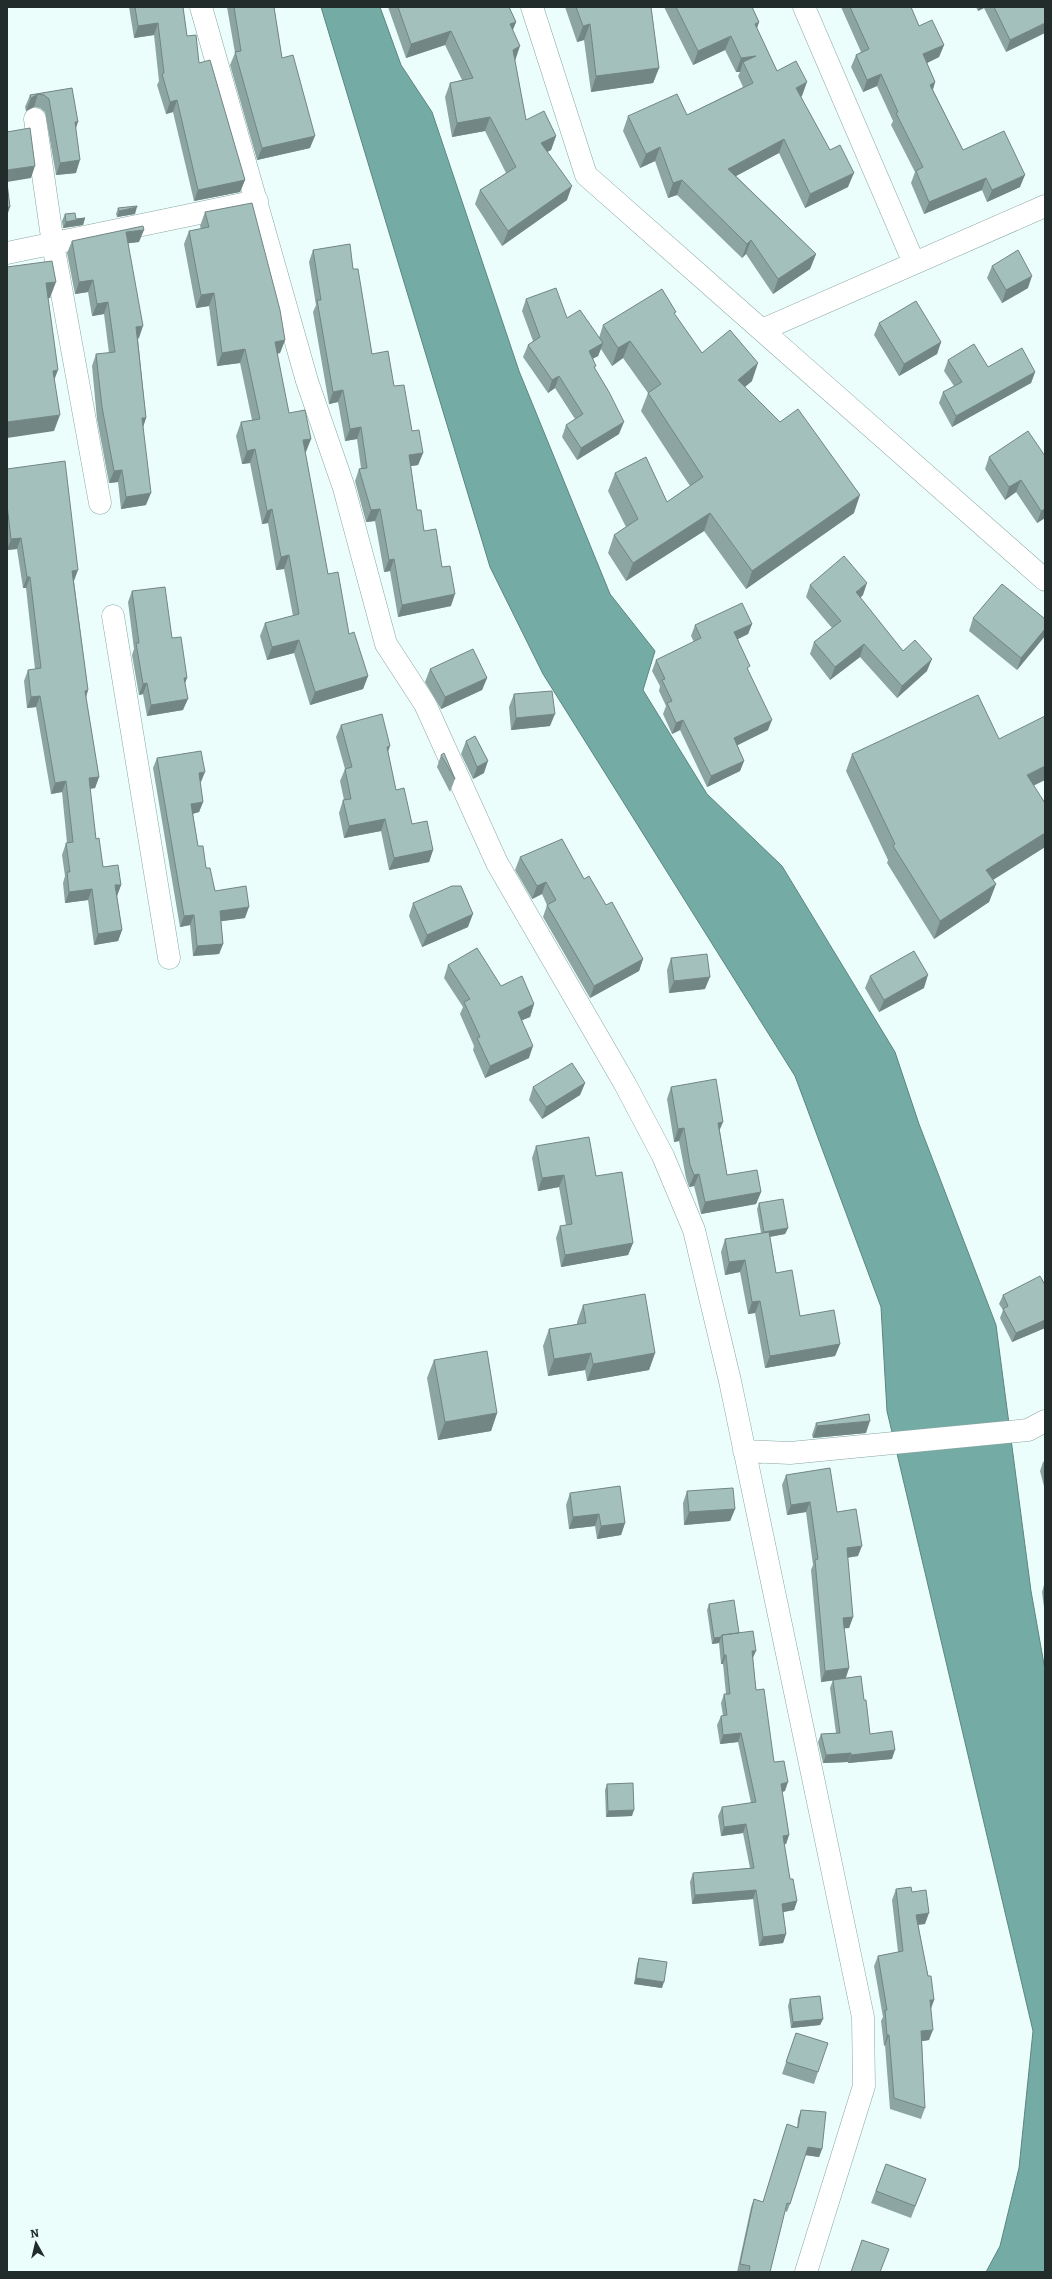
<svg xmlns="http://www.w3.org/2000/svg" width="1052" height="2279" viewBox="0 0 1052 2279" font-family="Bitter,serif">
  <style>
    .water { fill: #75aba5; stroke: #5c8580 }
    .lines { fill: none; stroke-linecap: round; stroke-linejoin: round }
    .minor-casing { stroke: #8aa6a3; stroke-width: 23 }
    .tertiary-casing { stroke: #8aa6a3; stroke-width: 23 }
    .minor { stroke: #fff; stroke-width: 22 }
    .tertiary { stroke: #fff; stroke-width: 22 }
    .wall { fill: #8ca5a2 }
    .shaded-wall { fill: #728684 }
    .building { fill: #a3c0bc; stroke: #728684 }
  </style>
  <rect width="100%" height="100%" fill="#ecfefb"/>
  <!-- water -->
  <path class="water" d="M321 7H380L401 65 432 112 519 371 610 594 655 651 643 690 707 794 782 866 895 1052 919 1124 996 1325 1031 1591 1045 1670V2272H986L1000 2246 1019 2168 1033 2031 887 1411 881 1307 795 1076 543 674 490 567Z"/>
  <g class="lines">
    <!-- minor casing -->
    <g class="minor-casing">
      <path id="minor" d="M201 7 307 381 344 488 386 644 425 704 497 863 625 1084 663 1156 694 1230 730 1381 863 2017 864 2086 806 2272
        M804 7 914 263
        M35 119 53 244 100 503
        M7 253 257 201
        M762 330 1045 206
        M113 616 169 958
        M744 1451 790 1453 1028 1430 1045 1421"/>
    </g>
    <!-- tertiary casing -->
    <g class="tertiary-casing">
      <path id="tertiary" d="M532 7 586 175 1045 580"/>
    </g>
    <!-- minor -->
    <use href="#minor" class="minor"/>
    <!-- tertiary -->
    <use href="#tertiary" class="tertiary"/>
  </g>
  <!-- wall -->
  <path class="wall" d="M129 7H183L187 36 199 63 245 180 240 192 194 201 173 112 166 114 157 85 159 81 154 35 134 38Z
    M227 7H274L282 58 310 148 257 160 230 65 235 53Z
    M388 7H509L516 22 513 30 515 61 526 120 556 136 551 150 547 152 567 200 502 246 475 204 480 190 506 173 485 131 452 137 445 97 450 83 462 80 445 45 406 58Z
    M565 7H651L659 68 653 83 591 92 584 40 577 42Z
    M664 7H752L759 22 757 28 777 71 802 96 801 97 848 187 805 208 779 153 736 176 816 254 810 269 773 294 746 254 742 258 677 195 668 198 655 161 640 168 623 131 628 116 687 115 743 87 738 76 740 72H736L725 50 693 65Z
    M841 7H911L919 26 944 45 939 57 927 63 935 82 933 90 963 150 1020 187 987 202 982 190 924 214 911 183 915 172 891 125 893 121 877 86 863 92 851 67 856 55 861 52Z
    M976 7H1045L1006 52 984 8 978 11Z
    M72 88 76 127V173L56 175 45 112 40 108 34 107 26 111 25 107 30 95Z
    M118 208 135 214 117 217 116 214Z
    M205 212 285 340 280 353 277 354 289 413 311 439 305 452 328 574 349 634 368 676 363 689 310 705 294 653 267 660 260 636 265 623 293 616 284 569 276 570 268 523 262 524 250 463 242 464 236 436 241 422 252 420 240 363 217 366 209 306 196 308 184 244 189 231 201 229 200 226Z
    M65 214 76 219 85 218 83 225 63 228 62 221Z
    M72 241 139 242 128 243 139 338 138 339 146 418 143 427 146 505 121 509 118 482 109 483 97 419 92 366 96 354 109 353 104 314 92 316 88 292 75 294 67 253Z
    M313 250 353 269 372 354 394 386 412 431 423 453 418 465 411 466 417 510 424 531 442 567 451 606 398 617 390 571 384 572 375 521 366 522 355 481 359 469 361 468 357 439 345 441 338 402 329 404 313 312 316 305 309 262Z
    M992 266 1028 288 1002 303 987 278Z
    M526 299 567 318 599 338 603 325 675 315 702 353 752 381 745 387 854 513 746 589 704 531 626 581 608 553 614 535 626 527 608 491 615 473 667 502 690 486 641 411 648 393 623 358 612 366 601 349 598 356 593 358 595 369 619 434 577 460 562 437 566 425 575 419 555 388 548 393 523 357 528 345 533 341 522 311Z
    M879 323 941 342 937 354 899 376 874 335Z
    M948 360 988 367 1035 372 1031 383 952 427 939 403 943 392 954 386 944 371Z
    M1045 456V518L1037 523 1016 492 1005 500 985 469 989 457Z
    M7 469 74 581 88 690 86 698 99 777 95 788 90 789 96 839 103 867 121 885 117 896 122 930 118 941 94 945 88 900 65 903 63 883 65 876 62 855 66 843H67L62 792 51 794 36 707 27 708 24 681 28 670 35 669 26 588H23L17 549 7 550Z
    M810 585 863 595 860 598 903 651 927 671 897 698 860 657 830 680 810 654 814 642 832 628 806 597Z
    M132 591 172 638 185 683 183 710 147 716 143 694 139 695 132 655 134 649 128 602Z
    M973 618 1045 619V636L1017 670 969 631Z
    M752 624 748 634 738 639 768 730 737 745 744 761 740 771 707 787 680 730 672 734 663 714 666 706 659 691 660 686 652 671 656 660 694 642 691 636 695 625Z
    M430 669 487 678 482 690 441 709 425 682Z
    M514 694 550 726 511 730 509 707Z
    M341 725 388 752 396 790 412 824 433 850 429 862 389 870 381 831 344 838 339 813 343 800H344L340 781 345 769 336 737Z
    M999 739 1034 786 1045 847 993 880 996 884 989 902 934 939 887 863 888 860 846 771 852 754Z
    M466 741 484 773 473 779 461 754Z
    M441 755 455 779 450 792 437 767Z
    M157 758 201 782H200L203 802 199 812 193 814 198 846 215 891 245 918 221 921 223 944 219 954 193 956 190 925 180 927 153 768Z
    M520 857 584 879 606 905 643 959 639 971 590 998 543 917 547 905 542 894 532 899 515 870Z
    M413 903 468 927 422 947 409 916Z
    M671 958 705 989 669 993 667 970Z
    M448 965 501 986 534 1004 530 1017 522 1020 529 1058 485 1078 473 1050 474 1046 460 1014 463 1007 444 978Z
    M870 976 924 988 879 1012 865 988Z
    M585 1083 580 1095 542 1119 529 1100 533 1087Z
    M671 1087 720 1131 727 1175 761 1192 756 1204 701 1214 694 1186 689 1187 686 1178 679 1141 674 1142 667 1099Z
    M536 1146 596 1176 633 1243 628 1255 561 1267 556 1238 560 1226 566 1225 559 1187 538 1191 532 1158Z
    M759 1203 788 1228 785 1234 770 1237 776 1273 800 1316 840 1344 835 1356 765 1368 755 1313 748 1314 740 1272 725 1275 721 1252 725 1239 761 1233 757 1209Z
    M1045 1285V1328L1012 1342 1000 1318 1003 1310 999 1304 1003 1295Z
    M583 1305 655 1353 649 1370 587 1381 585 1370 548 1376 543 1346 549 1329 577 1324V1322Z
    M434 1360 497 1413 491 1431 438 1440 427 1378Z
    M816 1423 866 1433 813 1438 812 1435Z
    M1045 1461V1490L1040 1471 1043 1462Z
    M786 1475 837 1512 858 1556 847 1558 853 1617 849 1628H844L849 1668 846 1678 864 1700 870 1734 892 1759 848 1763V1762L823 1763 818 1742 821 1734 836 1733 830 1688 833 1680 821 1682 811 1570 813 1565 806 1512 787 1515 782 1485Z
    M687 1491 735 1509 730 1521 684 1525 683 1503Z
    M570 1493 625 1523 621 1535 597 1539 595 1526 569 1529 566 1505Z
    M1044 1585H1045V1615L1042 1592Z
    M709 1604 739 1633 753 1658 756 1690 774 1762 785 1791 782 1792 789 1835 786 1844H784L790 1879 797 1901 794 1910 783 1912 786 1934 783 1943 759 1946 753 1899 692 1904 690 1882 693 1873 750 1868 743 1833 721 1836 718 1816 722 1807 751 1803 738 1742 720 1744 717 1725 721 1716H723L721 1703 724 1694H726L723 1664H721L719 1643 712 1644 707 1610Z
    M607 1784 632 1816 606 1817 605 1790Z
    M896 1889 912 1892 925 1924 918 1925 928 1976 934 2000 931 2009 929 2040 922 2041 925 2108 921 2119 890 2109 885 2045 884 2046 881 2021 883 2017 874 1966 878 1956 898 1952 892 1900Z
    M639 1958 662 1988 634 1984 637 1964Z
    M790 1999 823 2019 820 2025 791 2028 788 2006Z
    M796 2033 818 2072 814 2084 782 2074Z
    M801 2110 822 2149 819 2157 805 2155 790 2204 787 2212 785 2211 770 2272H737L751 2207 754 2199 763 2202 787 2124 797 2128 798 2118Z
    M886 2164 926 2179 911 2218 871 2203Z"/>
  <!-- shaded-wall -->
  <path class="shaded-wall" d="M979 7H985L984 8 978 11Z
    M516 22 510 36V24Z
    M759 22 754 36 755 24Z
    M158 23 154 35 134 38 138 26Z
    M1045 23V33L1006 52 1010 40Z
    M590 24 584 40 577 42 583 26Z
    M451 31 445 45 406 58 411 44Z
    M731 36 725 50 693 65 698 51Z
    M944 45 939 57 919 67 923 54Z
    M520 46 515 61 513 50Z
    M756 56 743 62 740 72H736L741 58Z
    M659 68 653 83 591 92 596 76Z
    M881 74 877 86 863 92 867 80Z
    M807 82 802 96 791 102 796 88Z
    M935 82 931 95 930 85Z
    M38 94 34 107 26 111 31 98Z
    M177 100 173 112 166 114 170 102Z
    M490 117 485 131 452 137 457 123Z
    M75 122H78L74 134Z
    M315 136 310 148 257 160 262 148Z
    M556 136 551 150 536 158 541 143Z
    M784 139 779 153 723 183 728 169Z
    M660 147 655 161 640 168 646 154Z
    M80 160 76 173 56 175 60 163Z
    M35 166 31 178 7 182V170Z
    M854 173 848 187 805 208 810 194Z
    M1025 175 1020 187 987 202 992 190Z
    M986 178 982 190 924 214 929 202Z
    M245 180 240 192 194 201 198 190Z
    M682 180 677 195 668 198 673 183Z
    M572 186 567 200 502 246 508 231Z
    M7 207H10L7 216Z
    M137 207 135 214 117 217 119 211Z
    M85 218 83 225 63 228 66 222Z
    M144 230 139 242 122 244 126 232Z
    M751 240 746 254 742 258 747 244Z
    M816 254 810 269 773 294 778 279Z
    M1032 276 1028 288 1002 303 1006 290Z
    M93 280 88 292 75 294 79 282Z
    M56 282 50 298 40 300 46 283Z
    M214 293 209 306 196 308 201 295Z
    M108 302 104 314 92 316 97 304Z
    M143 326 139 338 132 339 136 327Z
    M285 340 280 353 270 355 275 342Z
    M630 341 623 358 612 366 618 348Z
    M941 342 937 354 899 376 904 364Z
    M603 343 598 356 585 363 589 351Z
    M245 349 240 363 217 366 222 353Z
    M758 363 752 381 731 398 738 380Z
    M58 370 52 386 53 371Z
    M1035 372 1031 383 952 427 956 416Z
    M559 376 555 388 548 393 552 380Z
    M343 390 338 402 329 404 333 392Z
    M60 415 54 431 7 438V422Z
    M142 418H146L142 430Z
    M624 422 619 434 577 460 581 448Z
    M361 427 357 439 345 441 350 429Z
    M311 439 306 452 298 453 303 440Z
    M255 449 250 463 242 464 247 451Z
    M423 453 418 465 405 467 409 455Z
    M122 470 118 482 109 483 114 471Z
    M1021 480 1016 492 1005 500 1009 487Z
    M151 493 146 505 121 509 126 497Z
    M860 495 854 513 746 589 752 571Z
    M272 509 268 523 262 524 267 511Z
    M380 509 375 521 366 522 371 510Z
    M1045 509V518L1037 523 1041 511Z
    M710 513 704 531 626 581 633 563Z
    M21 538 17 549 7 550 11 539Z
    M289 555 284 569 276 570 281 557Z
    M394 559 390 571 384 572 389 560Z
    M78 570 74 581 68 582 72 571Z
    M27 577H30L26 588H23Z
    M867 583 863 595 852 605 856 592Z
    M455 594 451 606 398 617 402 605Z
    M752 624 748 634 730 643 734 632Z
    M1045 629V636L1017 670 1021 658Z
    M299 640 294 653 267 660 272 647Z
    M864 644 860 657 830 680 835 667Z
    M932 659 927 671 897 698 902 686Z
    M368 676 363 689 310 705 315 692Z
    M184 678H187L183 689Z
    M487 678 482 690 441 709 445 697Z
    M147 683 143 694 139 695 143 684Z
    M88 690 84 702 85 691Z
    M40 696 36 707 27 708 31 697Z
    M188 699 183 710 147 716 151 705Z
    M555 714 550 726 511 730 516 718Z
    M683 720 680 730 672 734 676 723Z
    M772 720 768 730 730 749 734 738Z
    M390 746 386 758 387 747Z
    M488 761 484 773 473 779 477 767Z
    M744 761 740 771 707 787 711 776Z
    M1045 766V780L1021 792 1027 775Z
    M205 772 201 782 195 783 199 773Z
    M99 777 95 788 85 789 89 778Z
    M66 781 62 792 51 794 55 783Z
    M203 802 199 812 187 815 191 804Z
    M385 819 381 831 344 838 349 826Z
    M1045 833V847L980 888 986 870Z
    M433 850 429 862 389 870 394 858Z
    M546 882 542 894 532 899 537 886Z
    M996 884 989 902 934 939 940 921Z
    M115 885H121L117 896H111Z
    M92 889 88 900 65 903 69 892Z
    M249 907 245 918 216 922 220 911Z
    M473 914 468 927 422 947 427 935Z
    M194 915 190 925 180 927 184 916Z
    M122 930 118 941 94 945 98 934Z
    M223 944 219 954 193 956 197 946Z
    M643 959 639 971 590 998 594 986Z
    M928 975 924 988 879 1012 884 1000Z
    M710 977 705 989 669 993 674 981Z
    M534 1004 530 1017 513 1024 518 1012Z
    M533 1046 529 1058 485 1078 490 1066Z
    M585 1083 580 1095 542 1119 546 1107Z
    M723 1122 718 1134V1123Z
    M684 1128 679 1141 674 1142 678 1129Z
    M699 1174 694 1186 689 1187 694 1175Z
    M564 1175 559 1187 538 1191 542 1178Z
    M761 1192 756 1204 701 1214 705 1202Z
    M788 1228 785 1234 762 1238 764 1232Z
    M633 1243 628 1255 561 1267 565 1255Z
    M745 1260 740 1272 725 1275 729 1262Z
    M760 1301 755 1313 748 1314 752 1302Z
    M1045 1320V1328L1012 1342 1016 1333Z
    M840 1344 835 1356 765 1368 770 1356Z
    M591 1353 585 1370 548 1376 554 1359Z
    M655 1353 649 1370 587 1381 593 1364Z
    M497 1413 491 1431 438 1440 445 1422Z
    M870 1421 866 1433 813 1438 817 1426Z
    M810 1502 806 1512 787 1515 791 1505Z
    M735 1509 730 1521 684 1525 689 1512Z
    M599 1514 595 1526 569 1529 573 1517Z
    M625 1523 621 1535 597 1539 601 1526Z
    M862 1546 858 1556 843 1558 847 1548Z
    M853 1617 849 1628 839 1629 843 1618Z
    M721 1637 719 1643 712 1644 714 1638Z
    M752 1651H756L752 1660Z
    M724 1655H726L723 1664H721Z
    M849 1668 845 1679 821 1682 825 1671Z
    M741 1733 738 1742 720 1744 723 1735Z
    M895 1750 892 1759 848 1763 851 1755Z
    M851 1753 848 1762 823 1763 826 1755Z
    M788 1782 785 1791 778 1793 781 1784Z
    M634 1810 632 1816 606 1817 608 1811Z
    M746 1824 743 1833 721 1836 724 1827Z
    M789 1835 786 1844 780 1845 783 1836Z
    M756 1890 753 1899 692 1904 695 1895Z
    M797 1901 794 1910 778 1913 782 1904Z
    M929 1913 925 1924 912 1925 916 1915Z
    M786 1934 783 1943 759 1946 763 1937Z
    M636 1978 664 1982 662 1988 634 1984Z
    M930 2000H934L930 2010Z
    M823 2019 820 2025 791 2028 793 2022Z
    M933 2030 929 2040 917 2042 921 2031Z
    M887 2035H889L885 2045 884 2046Z
    M808 2147 822 2149 819 2157 805 2155Z"/>
  <!-- building -->
  <path class="building" d="M135 7H183L187 36 196 35 199 63 210 60 245 180 198 190 177 100 170 102 162 74 164 73 158 23 138 26Z
    M234 7H274L282 58 293 55 315 136 262 148 235 52 241 51Z
    M398 7H509L516 22 510 24 520 46 513 50 526 120 544 111 556 136 541 143 572 186 508 231 480 190 516 167 490 117 457 123 450 83 473 78 451 31 411 44Z
    M576 7H651L659 68 596 76 590 24 583 26Z
    M676 7H752L759 22 755 24 777 71 796 61 807 82 796 88 830 150 840 145 854 173 810 194 784 139 728 169 816 254 778 279 751 240 747 244 682 180 673 183 660 147 646 154 628 116 677 94 687 115 753 83 743 62 756 56 741 58 731 36 698 51Z
    M850 7H911L919 26 932 20 944 45 923 54 935 82 930 85 963 150 1004 131 1025 175 992 190 986 178 929 202 916 171 923 167 896 113 898 112 881 74 867 80 856 55 869 49Z
    M994 7H1045V23L1010 40Z
    M72 88 78 122H75L80 160 60 163 49 99 44 95 38 94 31 98 30 95Z
    M30 128 35 166 7 170V132Z
    M7 183 10 207H7Z
    M252 203 280 310 285 340 275 342 289 413 305 410 311 439 303 440 328 574 338 572 349 634 354 632 368 676 315 692 299 640 272 647 265 623 299 614 289 555 281 557 272 509 267 511 255 449 247 451 241 422 260 419 245 349 222 353 214 293 201 295 189 231 209 227 205 212Z
    M137 206V207L119 211 118 208Z
    M75 213 76 219 85 218 66 222 65 214Z
    M143 226 144 230 126 232 143 326 136 327 146 418H142L151 493 126 497 122 470 114 471 102 407 96 354 115 352 108 302 97 304 93 280 79 282 72 241Z
    M350 244 353 269H358L372 354 388 351 394 386 404 385 412 431 419 430 423 453 409 455 417 510H421L424 531 436 529 442 567 450 566 455 594 402 605 394 559 389 560 380 509 371 510 359 469 367 468 361 427 350 429 343 390 333 392 317 300H321L313 250Z
    M1018 250 1032 276 1006 290 992 266Z
    M52 261 56 282 46 283 58 370 53 371 60 415 7 422V267Z
    M556 288 567 318 580 310 603 343 589 351 596 366 594 367 609 392 624 422 581 448 566 425 583 414 559 376 552 380 528 345 540 337 526 299Z
    M662 289 676 312 674 313 702 353 730 330 758 363 738 380 780 422 798 409 860 495 752 571 710 513 633 563 614 535 638 519 615 473 646 457 667 502 703 477 648 393 661 384 630 341 618 348 603 325Z
    M916 301 941 342 904 364 879 323Z
    M974 344 988 367 1022 348 1035 372 956 416 943 392 962 382 948 360Z
    M1028 431 1045 456V509L1041 511 1021 480 1009 487 989 457Z
    M65 461 78 570 72 571 88 690 85 691 99 777 89 778 96 839 99 838 103 867 118 865 121 885H115L122 930 98 934 92 889 69 892 67 872H70L66 843 73 842 66 781 55 783 40 696 31 697 28 670 41 668 30 577H27L21 538 11 539 7 505V469Z
    M844 556 867 583 856 592 903 651 915 640 932 659 902 686 864 644 835 667 814 642 841 621 810 585Z
    M1002 584 1045 619V629L1021 658 973 618Z
    M165 587 172 638 181 637 187 678H184L188 699 151 705 147 683 143 684 136 643H139L132 591Z
    M742 603 752 624 734 632 750 666 747 668 772 720 734 738 744 761 711 776 683 720 676 723 667 703 672 701 662 680 665 679 656 660 701 638 695 625Z
    M473 649 487 678 445 697 430 669Z
    M552 691 555 714 516 718 514 694Z
    M978 695 999 739 1045 716V766L1027 775 1045 803V833L986 870 996 884 940 921 893 846 895 844 852 754Z
    M382 714 390 746 387 747 396 790 404 788 412 824 427 821 433 850 394 858 385 819 349 826 343 800 351 799 345 769 352 767 341 725Z
    M475 736 488 761 477 767 466 741Z
    M201 751 205 772 199 773 203 802 191 804 198 846H203L206 868H210L215 891 246 886 249 907 220 911 223 944 197 946 194 915 184 916 157 758Z
    M444 753 455 779 441 755Z
    M562 839 584 879 589 876 606 905 612 902 643 959 594 986 547 905 556 900 546 882 537 886 520 857Z
    M452 886H461L473 914 427 935 413 903Z
    M477 948 501 986 522 976 534 1004 518 1012 533 1046 490 1066 477 1038 480 1037 464 1002 470 999 448 965Z
    M914 951 928 975 884 1000 870 976Z
    M707 954 710 977 674 981 671 958Z
    M572 1063 585 1083 546 1107 533 1087Z
    M716 1079 723 1122 718 1123 727 1175 757 1170 761 1192 705 1202 699 1174 694 1175 690 1165 684 1128 678 1129 671 1087Z
    M589 1137 596 1176 622 1172 633 1243 565 1255 560 1226 572 1224 564 1175 542 1178 536 1146Z
    M783 1199 788 1228 764 1232 759 1203Z
    M769 1232 776 1273 792 1270 800 1316 834 1310 840 1344 770 1356 760 1301 752 1302 745 1260 729 1262 725 1239Z
    M1040 1276 1045 1285V1320L1016 1333 1003 1309 1008 1306 1003 1295Z
    M645 1294 655 1353 593 1364 591 1353 554 1359 549 1329 586 1323 583 1305Z
    M487 1351 497 1413 445 1422 434 1360Z
    M869 1414 870 1421 817 1426 816 1423Z
    M830 1468 837 1512 856 1509 862 1546 847 1548 853 1617 843 1618 849 1668 825 1671 815 1560 818 1559 810 1502 791 1505 786 1475Z
    M620 1486 625 1523 601 1526 599 1514 573 1517 570 1493Z
    M733 1488 735 1509 689 1512 687 1491Z
    M734 1600 739 1633 722 1635 721 1637 714 1638 709 1604Z
    M753 1631 756 1651H752L756 1690 764 1689 774 1762 784 1761 788 1782 781 1784 789 1835 783 1836 790 1879H793L797 1901 782 1904 786 1934 763 1937 756 1890 695 1895 693 1873 754 1868 746 1824 724 1827 722 1807 756 1802 741 1733 723 1735 721 1716 727 1715 724 1694H730L726 1655H724L722 1635Z
    M861 1676 864 1700H866L870 1734 892 1731 895 1750 851 1755V1753L826 1755 821 1734 840 1733 833 1680Z
    M633 1783 634 1810 608 1811 607 1784Z
    M911 1887 912 1892 926 1890 929 1913 916 1915 928 1976H931L934 2000H930L933 2030 921 2031 925 2108 894 2098 889 2035H887L885 2010H887L878 1956 903 1951 896 1889Z
    M639 1958 667 1962 664 1982 636 1978Z
    M820 1996 823 2019 793 2022 790 1999Z
    M796 2033 828 2043 818 2072 786 2062Z
    M801 2110 826 2112 822 2149 808 2147 790 2204 787 2203 770 2272H749L750 2266 740 2264 754 2199 763 2202 787 2124 798 2128Z
    M886 2164 926 2179 915 2206 876 2191Z
    M862 2240 889 2249 880 2272H851Z"/>
  <!-- border -->
  <rect width="1052" height="2279" fill="none" stroke="#212c2b" stroke-width="16"/>
  <!-- north arrow -->
  <g transform="translate(36 2243) rotate(352)" stroke="#ecfefb" stroke-width="3" paint-order="stroke">
  <path d="M0-3L7 15L0 10L-7 15Z" fill="#212c2b"/>
  <text y="-6" font-size="11" font-weight="bold" text-anchor="middle" fill="#212c2b">N</text>
  </g>
</svg>
